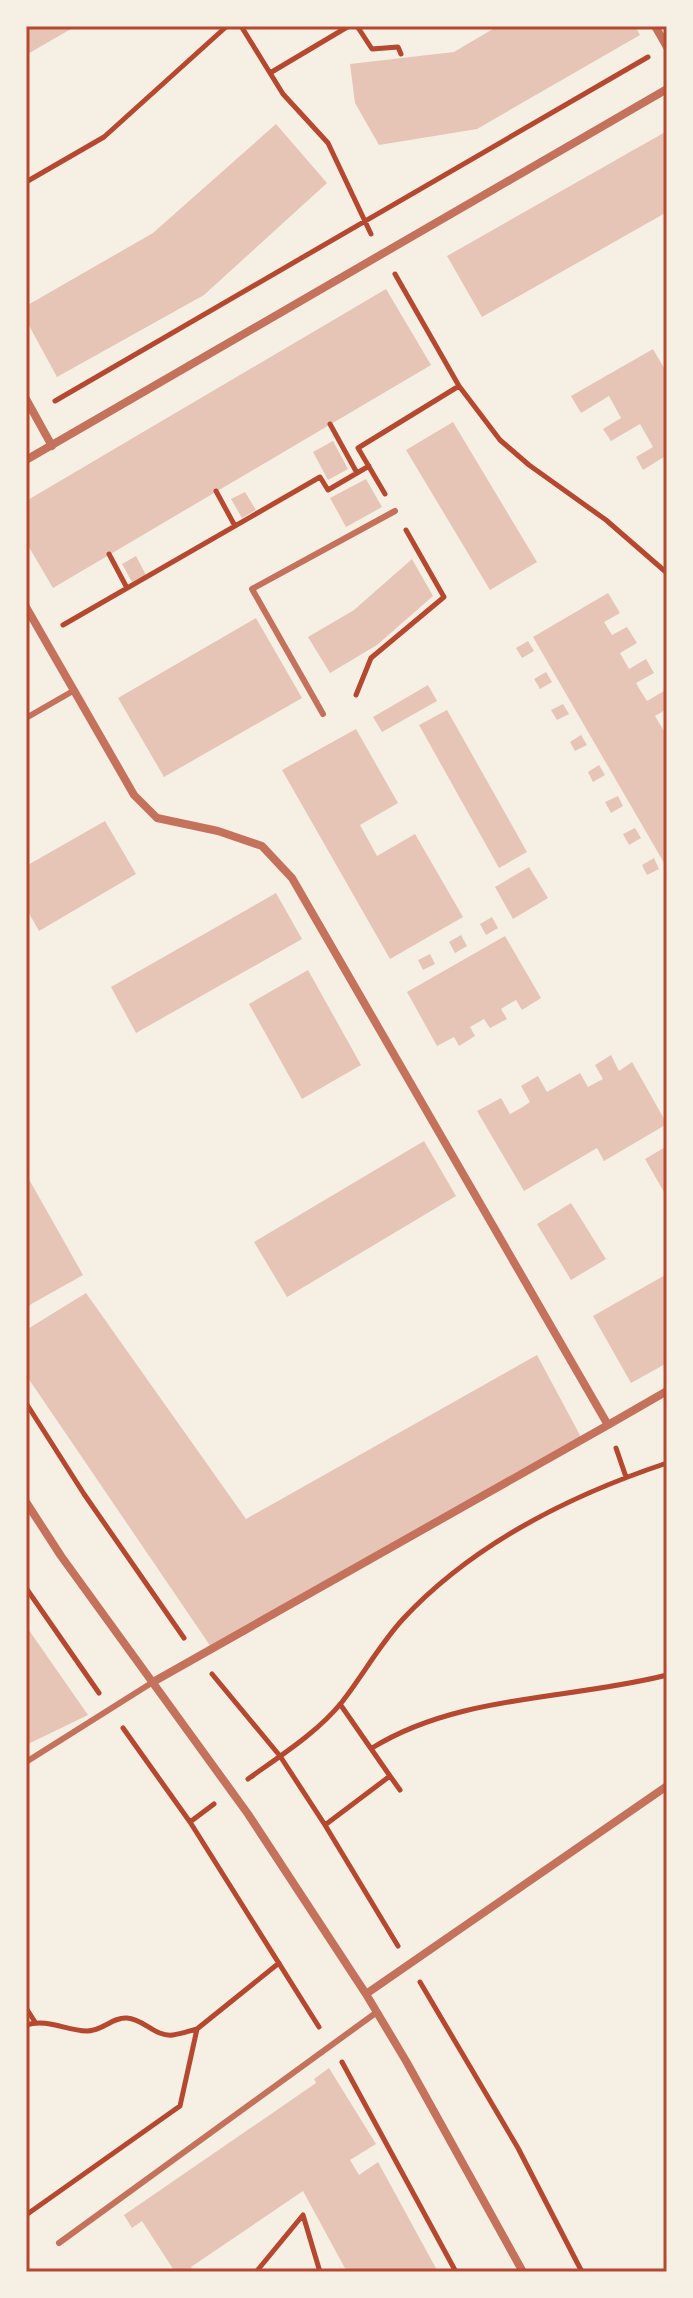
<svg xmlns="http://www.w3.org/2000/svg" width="693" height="2298" viewBox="0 0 693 2298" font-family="Ubuntu,sans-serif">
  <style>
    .building { fill: #e6c5b7 }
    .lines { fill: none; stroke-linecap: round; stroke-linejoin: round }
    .path { stroke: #b5482f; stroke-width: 5 }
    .service { stroke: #c5725c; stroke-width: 6 }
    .minor { stroke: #c5725c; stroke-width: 8 }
    .neatline { fill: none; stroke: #b5482f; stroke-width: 3 }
  </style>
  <rect width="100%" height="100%" fill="#f6efe4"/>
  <!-- building -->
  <path class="building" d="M26 26H76L26 55Z
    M498 26H635L640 35 477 129 379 145 355 103 350 64 454 52Z
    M276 124 327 183 204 295 57 377 26 320V306L153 233Z
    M667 131V212L482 317 447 256Z
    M386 289 431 365 53 588 26 542V501Z
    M653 349 667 373V455L643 470 636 457 653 447 640 424 611 441 603 429 621 418 609 396 581 413 571 396Z
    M453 422 537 562 490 590 406 450Z
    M333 441 348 469 328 480 313 452Z
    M366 479 382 507 346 527 330 498Z
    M245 492 256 510 242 518 231 499Z
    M136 556 146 575 132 582 122 564Z
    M412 559 433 596 377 645 330 673 308 637 354 610Z
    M608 593 620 613 604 622 612 635 627 627 637 643 620 653 629 669 646 659 654 673 636 683 640 690 647 701 664 691 667 697V709L655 716 664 731 667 730V868L533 637Z
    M256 618 302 698 164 777 118 698Z
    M528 641 534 651 522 658 516 648Z
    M546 672 552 682 540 689 534 679Z
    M428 685 437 701 382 732 373 717Z
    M563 704 569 714 557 720 551 710Z
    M447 710 527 852 499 868 419 725Z
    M356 729 398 803 360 825 377 856 415 834 463 917 390 959 282 770Z
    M581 735 587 745 575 751 570 742Z
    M599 765 605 775 593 782 588 772Z
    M618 796 623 806 611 813 605 802Z
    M105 821 136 874 39 931 26 908V866Z
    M635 828 641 838 629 845 623 834Z
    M654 858 659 869 647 875 642 865Z
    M529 867 548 898 513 919 495 887Z
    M276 893 302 939 136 1033 111 987Z
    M492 917 498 928 486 935 480 924Z
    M461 935 467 946 455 953 449 942Z
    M505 936 541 998 522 1010 516 1000 509 1004 501 1009 507 1019 490 1028 484 1019 470 1027 475 1036 459 1046 454 1037 437 1046 407 992Z
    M430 954 435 964 423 970 418 960Z
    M308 970 361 1065 302 1099 249 1004Z
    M611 1055 619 1071 632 1062 667 1124 604 1161 597 1148 524 1191 477 1111 501 1098 510 1114 521 1108 530 1102 521 1086 538 1076 547 1092 580 1073 588 1087 603 1079 595 1065Z
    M424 1141 456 1196 287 1297 254 1242Z
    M667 1146V1190L664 1192 645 1159Z
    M26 1174 83 1275 26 1307Z
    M571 1203 606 1259 571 1280 537 1224Z
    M667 1274V1363L631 1383 593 1316Z
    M86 1293 246 1519 537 1355 582 1439 211 1647 26 1375V1330Z
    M26 1626 88 1715 26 1745Z
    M329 2068 376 2144 350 2160 359 2175 378 2162 438 2272H347L303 2191 191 2267 194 2272H175L142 2221 132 2228 124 2215 316 2083 314 2079Z"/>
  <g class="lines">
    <!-- path -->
    <path class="path" d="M241 26 283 94 328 143 371 234
      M357 26 372 49 398 47 401 54
      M270 73 349 26
      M26 182 104 137 227 26
      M395 274 459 386 500 440 529 465 606 520 667 573
      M55 401 648 57
      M330 424 357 473
      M216 491 235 526
      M385 494 358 448 459 386
      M109 554 127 588
      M63 625 320 477 328 490 369 466
      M356 695 371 658 444 597 406 530
      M26 1403 84 1494 184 1638
      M616 1448 626 1477
      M26 1588 99 1693
      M212 1674 280 1756 325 1825 398 1946
      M123 1728 190 1822 319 2027
      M372 1748C459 1694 570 1700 667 1675
      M390 1776 400 1790
      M248 1779C280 1756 317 1733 342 1702 363 1675 380 1644 403 1619 473 1544 571 1495 667 1463
      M190 1822 214 1804
      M325 1825 390 1776 340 1704
      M420 1982 518 2148 582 2272
      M26 2008 35 2022
      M26 2025C48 2018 66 2031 87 2031 103 2031 112 2017 127 2018 144 2019 155 2037 173 2035 181 2034 189 2031 197 2029
      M342 2062 456 2272
      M26 2099V2122
      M26 2215 180 2106 197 2029 279 1963
      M256 2272 303 2215 320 2272"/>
    <!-- service -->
    <path class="service" d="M323 714 252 589 395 511
      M26 718 73 691
      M26 1762 153 1682
      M59 2243 377 2012"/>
    <!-- minor -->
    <path class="minor" d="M655 26 667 47
      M26 399 52 446
      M26 460 667 89
      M26 607 134 795 157 818 218 831 262 846 292 878 608 1425 667 1391
      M26 1502 61 1556 248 1814 366 1994 406 2061 523 2272
      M153 1682 608 1425
      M366 1994 667 1786"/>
  </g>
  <!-- border -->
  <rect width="693" height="2298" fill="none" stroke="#f6efe4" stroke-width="56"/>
  <rect x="28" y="28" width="637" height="2242" class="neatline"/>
</svg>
